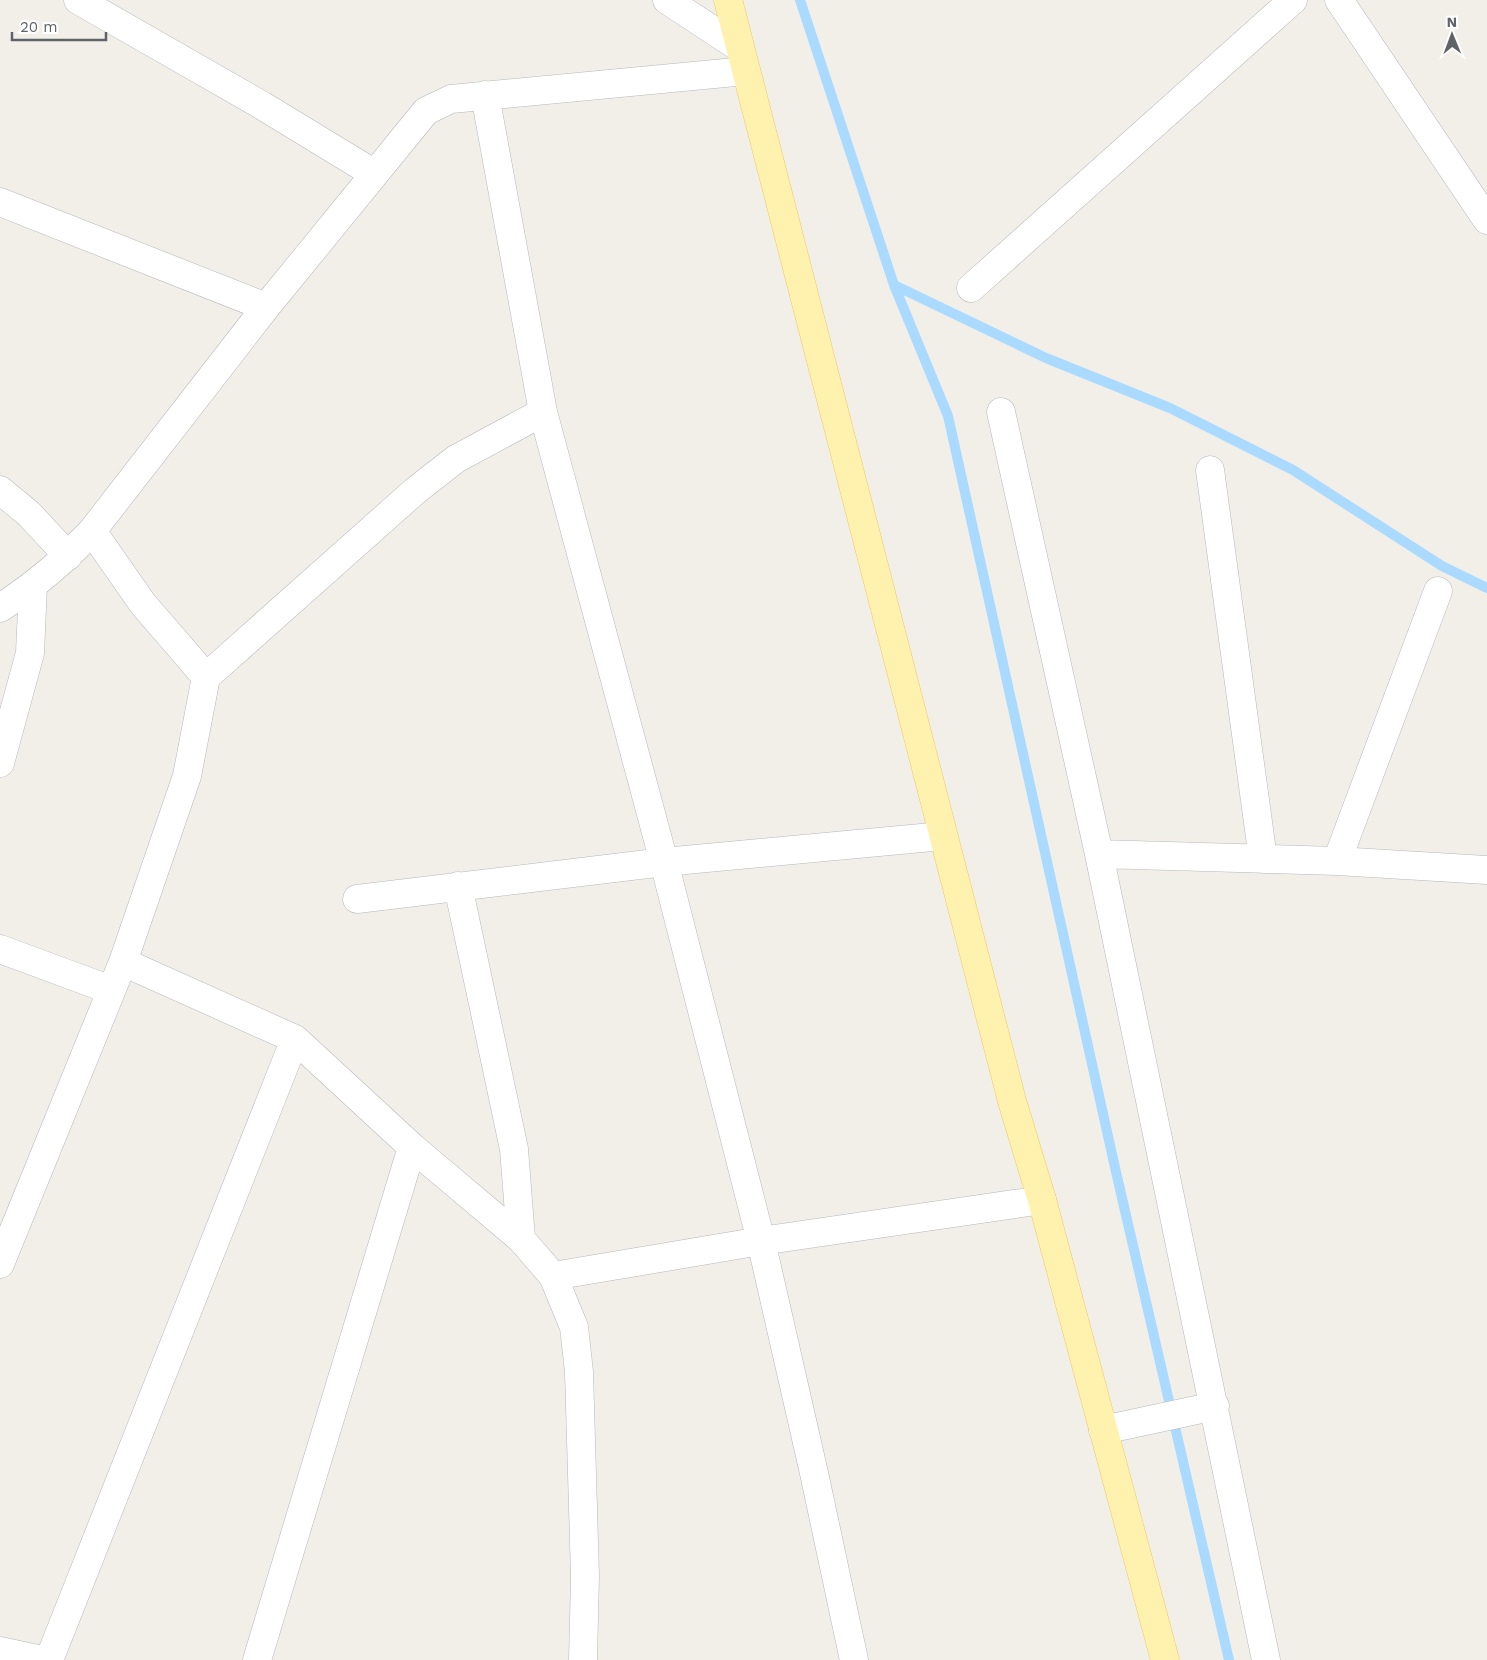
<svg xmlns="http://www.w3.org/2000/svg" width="1487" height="1660" viewBox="0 0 1487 1660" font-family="'Work Sans',sans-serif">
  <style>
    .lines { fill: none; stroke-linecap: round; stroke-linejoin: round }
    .stream { stroke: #aadaff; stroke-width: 10 }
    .minor-casing { stroke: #b5b8bc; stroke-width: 29 }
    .major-casing { stroke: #f2c960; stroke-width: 29 }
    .minor { stroke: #fff; stroke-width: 28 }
    .major { stroke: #fff2af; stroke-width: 28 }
  </style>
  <rect width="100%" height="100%" fill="#f1efe8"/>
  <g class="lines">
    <!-- stream -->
    <path class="stream" d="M800 0 894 285 948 416 1116 1172 1229 1660
      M894 285 1046 358 1170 408 1293 470 1442 566 1487 588"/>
    <!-- minor casing -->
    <g class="minor-casing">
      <path id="minor" d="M78 0 263 106 373 173
        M667 0 740 48
        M1339 0 1487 220
        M485 95 543 412 664 862 761 1241 814 1473 854 1660
        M0 202 266 307
        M971 288 1293 0
        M1001 412 1099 854 1266 1660
        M1210 470 1263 859
        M0 490 29 514 68 556
        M0 608C34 586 64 561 92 531L266 307 426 111 451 99 746 71
        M206 677 415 491 456 459 543 412
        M0 763 30 653 33 586
        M1099 854 1337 861 1487 870
        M1337 861 1438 591
        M458 886 514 1149 521 1239
        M357 899 664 862 943 836
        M0 949 111 990
        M123 962 295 1039 412 1147 521 1239 553 1276 574 1327 579 1372 585 1576 583 1660
        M0 1264 123 962 187 776 206 677 143 604 92 531
        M553 1276 761 1241 1042 1200
        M1103 1430 1215 1406
        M0 1651 42 1660
        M49 1660 295 1039
        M257 1660 412 1147"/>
    </g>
    <!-- major casing -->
    <g class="major-casing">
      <path id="major" d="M728 0 1012 1101 1042 1200 1165 1660"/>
    </g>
    <!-- minor -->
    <use href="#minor" class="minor"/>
    <!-- major -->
    <use href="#major" class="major"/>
  </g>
  <!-- north arrow -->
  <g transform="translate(1452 35) rotate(359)" stroke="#ffffff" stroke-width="4" paint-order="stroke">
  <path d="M0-4L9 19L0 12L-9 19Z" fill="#5f6368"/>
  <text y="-8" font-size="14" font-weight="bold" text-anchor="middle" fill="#5f6368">N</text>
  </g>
  <!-- scale -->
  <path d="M12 32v8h94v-8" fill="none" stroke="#5f6368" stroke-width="2.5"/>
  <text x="20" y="32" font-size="15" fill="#5f6368" stroke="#ffffff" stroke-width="4" paint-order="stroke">20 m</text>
</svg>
